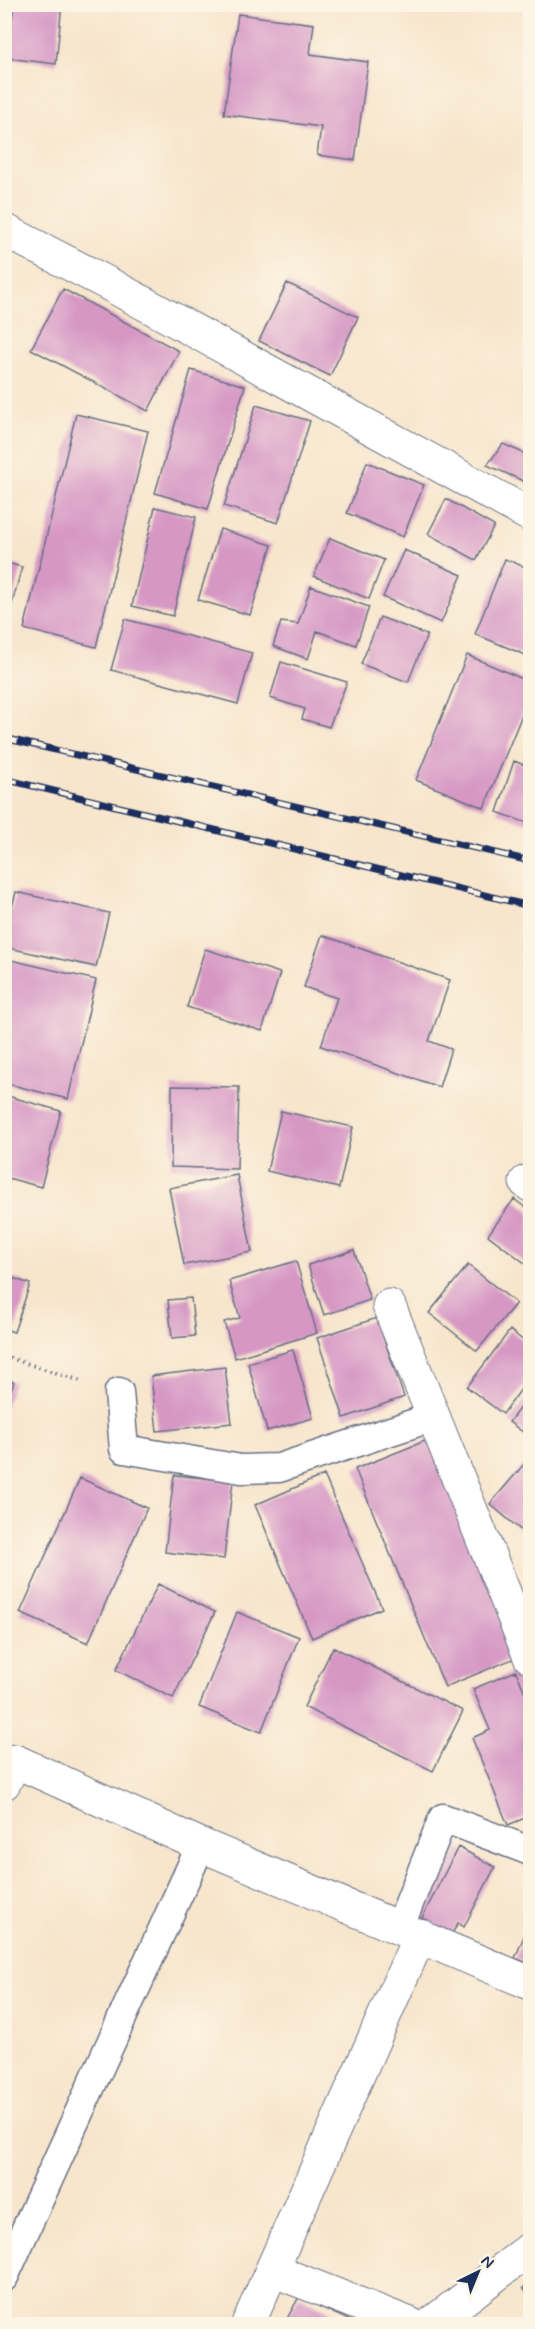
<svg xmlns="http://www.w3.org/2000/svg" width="535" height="2329" viewBox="0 0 535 2329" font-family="Mynerve,sans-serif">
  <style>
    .building { fill: #d697c5 }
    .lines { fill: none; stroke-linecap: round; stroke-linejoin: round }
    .service-casing { stroke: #686f84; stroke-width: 31 }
    .minor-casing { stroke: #686f84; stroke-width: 35 }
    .path { stroke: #686f84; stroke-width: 4; stroke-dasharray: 1.5 4.5; stroke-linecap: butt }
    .service { stroke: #fff; stroke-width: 28 }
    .minor { stroke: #fff; stroke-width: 33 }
    .rail-casing { stroke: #1b2f5e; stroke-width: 7 }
    .rail { stroke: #fcf5e5; stroke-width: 4.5; stroke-dasharray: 14; stroke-linecap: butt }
  </style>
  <rect width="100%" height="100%" fill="#fcf5e5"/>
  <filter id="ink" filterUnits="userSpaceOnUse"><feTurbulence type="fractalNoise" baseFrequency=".0167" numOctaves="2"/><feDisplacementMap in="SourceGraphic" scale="12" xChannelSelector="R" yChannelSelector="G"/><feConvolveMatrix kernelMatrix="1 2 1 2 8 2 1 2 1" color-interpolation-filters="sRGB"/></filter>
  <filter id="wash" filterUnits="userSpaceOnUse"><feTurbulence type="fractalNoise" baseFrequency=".008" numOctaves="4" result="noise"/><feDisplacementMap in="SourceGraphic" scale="24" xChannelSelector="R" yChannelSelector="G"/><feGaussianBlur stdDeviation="1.35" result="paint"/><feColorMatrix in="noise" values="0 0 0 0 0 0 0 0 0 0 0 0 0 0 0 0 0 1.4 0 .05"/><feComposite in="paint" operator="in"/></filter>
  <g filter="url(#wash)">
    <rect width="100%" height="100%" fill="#f7e5cc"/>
    <g id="blocks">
      <!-- building -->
      <path class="building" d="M14 4H62L56 64 7 58Z
        M238 14 314 24 310 54 368 62 355 160 317 155 321 127 224 114Z
        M287 283 358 317 330 376 259 341Z
        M63 289 179 351 148 411 31 349Z
        M191 370 245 386 208 509 155 493Z
        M256 405 310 421 278 523 224 506Z
        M76 414 148 431 96 647 24 629Z
        M503 444 530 456V484L487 465Z
        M367 462 424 485 403 537 347 513Z
        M446 499 494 526 476 560 428 534Z
        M155 507 196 517 173 616 132 606Z
        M220 529 272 545 250 615 198 600Z
        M330 538 384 560 369 599 314 576Z
        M404 550 462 575 441 623 383 597Z
        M505 559 530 569V657L475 634Z
        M4 562 22 567 11 607 4 605Z
        M311 586 369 607 356 645 317 631 308 659 273 646 281 622 298 624Z
        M380 617 427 635 408 682 361 664Z
        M125 619 252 653 238 704 111 670Z
        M467 655 530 682V695L484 808 416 780Z
        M281 662 347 682 329 727 302 719 305 709 270 698Z
        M514 761 530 767V824L497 812Z
        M16 892 109 913 96 967 4 947V937Z
        M322 935 450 980 429 1041 451 1049 439 1087 321 1046 337 998 304 987Z
        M205 949 280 973 262 1031 187 1007Z
        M7 959 96 980 68 1099 4 1083V969Z
        M172 1086 239 1087 237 1169 171 1167Z
        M4 1095 61 1111 41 1187 4 1177Z
        M281 1111 353 1127 339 1188 267 1171Z
        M237 1175 252 1252 184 1265 169 1188Z
        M514 1199 530 1211V1267L488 1235Z
        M354 1250 370 1300 324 1315 308 1265Z
        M296 1261 317 1333 235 1358 224 1322 240 1318 229 1281Z
        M468 1265 516 1303 477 1351 429 1313Z
        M4 1275 30 1284 14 1332 4 1329Z
        M530 1295V1311L523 1305Z
        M191 1298 195 1336 172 1338 168 1300Z
        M377 1318 404 1397 344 1418 317 1338Z
        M510 1330 530 1346V1377L503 1414 467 1387Z
        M293 1350 313 1418 267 1431 248 1363Z
        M225 1367 232 1423 157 1431 151 1376Z
        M4 1378 14 1382 5 1407H4Z
        M530 1394V1437L509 1422Z
        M430 1439 520 1656 445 1687 355 1469Z
        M530 1457V1538L490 1504Z
        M174 1475 233 1481 224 1559 165 1552Z
        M324 1475 382 1608 312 1638 255 1505Z
        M80 1478 147 1508 88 1643 20 1613Z
        M158 1584 215 1612 173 1698 116 1670Z
        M237 1612 299 1637 261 1732 199 1707Z
        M333 1647 463 1711 433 1771 304 1707Z
        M516 1671 530 1705V1816L508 1825 472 1738 490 1730 473 1689Z
        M458 1847 495 1867 464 1927 458 1923 449 1939 419 1924Z
        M530 1922V1964L515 1958Z
        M530 2282V2299L523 2288Z
        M299 2297 357 2324H284Z"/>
    </g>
  </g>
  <g filter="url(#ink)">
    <use href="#blocks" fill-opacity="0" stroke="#686f84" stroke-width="1.5"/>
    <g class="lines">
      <!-- service casing -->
      <g class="service-casing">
        <path id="service" d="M119 1392 124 1449 241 1469 279 1468 433 1417
          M400 1926 443 1818 530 1851
          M4 2277 201 1845"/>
      </g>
      <!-- minor casing -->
      <g class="minor-casing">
        <path id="minor" d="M4 230 107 283 530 515
          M526 1182 530 1185
          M389 1306 530 1657
          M4 1783 15 1761 201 1845 530 1983
          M272 2270 410 2324
          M248 2324 420 1935
          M431 2324 530 2249"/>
      </g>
      <!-- path -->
      <path class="path" d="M4 1356 81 1381"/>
      <!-- service -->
      <use href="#service" class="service"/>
      <!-- minor -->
      <use href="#minor" class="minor"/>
      <!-- rail casing -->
      <g class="rail-casing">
        <path id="rail" d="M4 738 530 861
          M4 779 530 906"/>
      </g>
      <!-- rail -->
      <use href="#rail" class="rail"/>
    </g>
  </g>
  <!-- margin -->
  <rect width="535" height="2329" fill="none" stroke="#fcf5e5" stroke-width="24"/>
  <!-- north arrow -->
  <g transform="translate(478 2272) rotate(43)" stroke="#fcf5e5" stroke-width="4.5" paint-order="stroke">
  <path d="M0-4.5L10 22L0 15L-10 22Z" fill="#1b2f5e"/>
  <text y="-9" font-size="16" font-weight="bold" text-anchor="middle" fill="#1b2f5e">N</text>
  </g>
</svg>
